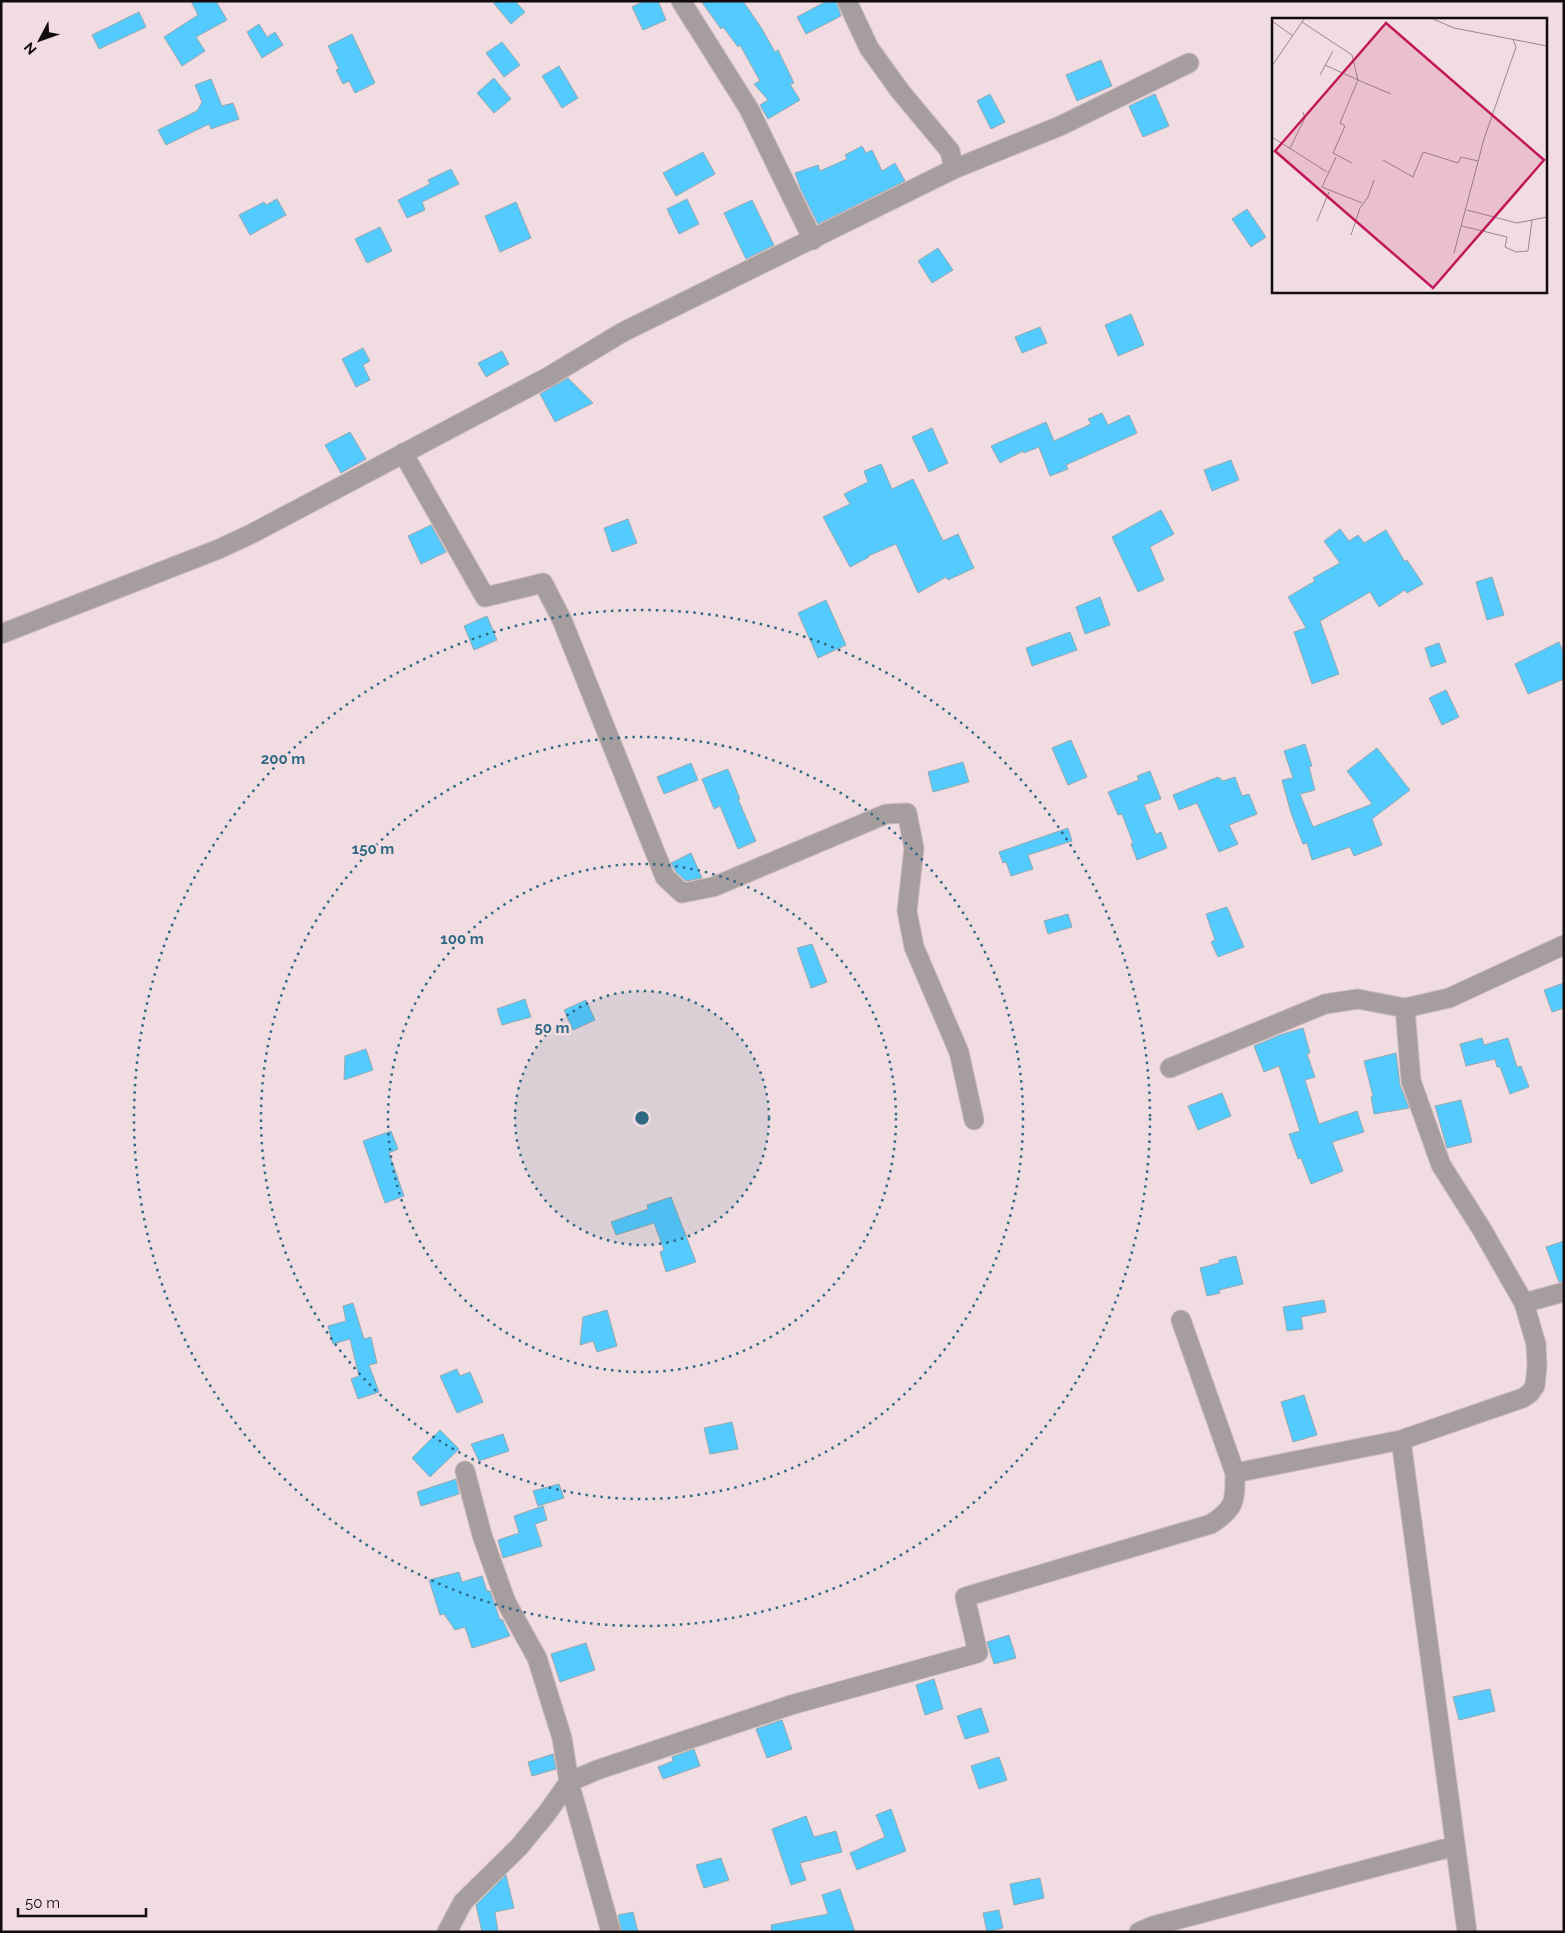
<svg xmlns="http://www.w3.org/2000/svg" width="1565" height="1933" viewBox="0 0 1565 1933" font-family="Raleway,sans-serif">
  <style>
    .building { fill: #53cbff; stroke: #97a8b0 }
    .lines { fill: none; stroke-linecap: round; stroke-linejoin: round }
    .minor-casing { stroke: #cdbcbf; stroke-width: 21 }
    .minor { stroke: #a59d9e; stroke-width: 19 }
    .ring { fill: none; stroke: #306983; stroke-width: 2.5; stroke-dasharray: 2.5 5 }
    .inset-road { fill: none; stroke: #98898c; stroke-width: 1 }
    .view { fill: #c2185b; fill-opacity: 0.15; stroke: #c2185b; stroke-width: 2.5 }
    .inset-edge { fill: none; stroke: #120c0d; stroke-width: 2.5 }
    .centre { fill: #306983; stroke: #f1dde1; stroke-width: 2.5 }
    .ring-label { font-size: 15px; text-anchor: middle; font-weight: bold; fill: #306983; stroke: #f1dde1; stroke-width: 5; stroke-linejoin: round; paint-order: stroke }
  </style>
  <rect width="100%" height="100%" fill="#f1dde1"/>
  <!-- building -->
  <path class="building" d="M191 1H216L227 20 196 37 205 51 182 66 164 37 198 15Z
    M492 1H515L525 12 511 24Z
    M644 1H658L666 20 643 30 632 7Z
    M701 1H743L762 29 775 52 778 50 794 83 790 84 800 100 768 119 760 105 768 100 754 84 760 81 740 45 738 47 723 27 721 29Z
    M827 1H836L841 16 806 34 797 17Z
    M139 12 146 27 99 49 92 35Z
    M259 24 267 37 275 32 283 45 262 58 247 32Z
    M352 34 375 83 355 93 349 81 343 84 336 70 339 69 328 46Z
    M502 42 520 65 504 77 486 53Z
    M1101 60 1112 86 1077 101 1066 75Z
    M559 66 578 98 562 108 542 76Z
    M494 78 511 99 494 113 477 93Z
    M211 79 222 106 233 103 239 119 211 129 209 124 166 145 158 130 197 111 202 102 195 85Z
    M990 94 1005 122 991 129 977 101Z
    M1155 94 1169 126 1143 137 1129 106Z
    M862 146 866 153 872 150 882 171 895 163 905 181 818 224 801 190 795 173 818 165 820 171 847 159 845 155Z
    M703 152 715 174 676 196 663 173Z
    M451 169 459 184 422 202 425 210 407 218 398 200 430 184 428 180Z
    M277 199 286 215 250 235 239 215 264 202 266 205Z
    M687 199 699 224 679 234 667 209Z
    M752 200 774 245 746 259 724 213Z
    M516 202 531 238 500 252 485 216Z
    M1247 209 1266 237 1251 247 1232 219Z
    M380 227 392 251 367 263 355 239Z
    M938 248 953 270 932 283 918 261Z
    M1131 314 1144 345 1118 356 1105 325Z
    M1040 327 1047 343 1022 353 1015 337Z
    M363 348 370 361 363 365 370 380 356 387 342 359Z
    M502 351 509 364 486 377 478 363Z
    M568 378 593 403 555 422 540 394Z
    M1102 413 1108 425 1129 415 1137 433 1066 465 1068 469 1050 476 1039 447 1024 453 1023 451 1000 463 991 446 1046 422 1054 441 1091 424 1088 419Z
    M932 428 948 463 929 472 912 437Z
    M350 432 366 459 341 473 325 445Z
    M1231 460 1239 480 1212 491 1204 470Z
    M881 464 892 489 913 479 943 541 958 534 974 568 948 580 946 577 918 593 896 544 868 556 869 557 850 567 823 517 850 504 844 494 868 482 864 471Z
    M1161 510 1174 534 1150 547 1164 580 1138 592 1112 537Z
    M628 519 637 543 612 552 604 528Z
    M431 525 446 552 421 564 408 536Z
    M1340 529 1349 541 1358 535 1364 543 1386 530 1405 562 1407 560 1423 584 1407 593 1405 590 1379 607 1370 592 1320 621 1339 674 1312 684 1294 632 1306 628 1288 597 1315 581 1313 578 1340 563 1324 541Z
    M1492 577 1504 615 1487 620 1476 582Z
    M1100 597 1110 625 1085 634 1076 607Z
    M826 600 846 645 818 658 798 613Z
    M487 616 497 640 474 650 464 626Z
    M1070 632 1077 650 1032 666 1026 648Z
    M1559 642 1564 654V679L1528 694 1515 664Z
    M1439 643 1446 662 1431 667 1425 648Z
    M1446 690 1459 717 1442 725 1429 698Z
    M1071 740 1087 777 1068 785 1052 748Z
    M1305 744 1312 766 1309 767 1315 790 1300 794 1313 827 1372 804 1347 771 1377 748 1410 790 1372 819 1382 845 1354 856 1350 847 1312 860 1307 843 1303 844 1291 813 1282 780 1293 778 1284 751Z
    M963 762 969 782 933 792 928 772Z
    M691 763 698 780 664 794 657 777Z
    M728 769 740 799H738L756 841 738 849 720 806 714 809 702 779Z
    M1150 771 1161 799 1144 805 1156 834 1161 832 1167 848 1137 860 1131 844 1133 843 1122 814 1118 815 1108 792 1139 780 1137 776Z
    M1218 777 1223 781 1235 777 1242 796 1249 794 1257 814 1229 825 1238 844 1219 852 1197 803 1179 810 1173 795Z
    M1068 828 1072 841 1028 855 1033 869 1011 876 1006 862 1003 863 999 852Z
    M691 853 702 878 686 881 676 872 671 863Z
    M1227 907 1244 947 1218 957 1211 942 1215 940 1206 914Z
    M1068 914 1072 927 1048 934 1044 921Z
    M812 944 827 982 811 988 797 948Z
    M1564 983V1008L1552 1012 1544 990Z
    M525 999 531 1017 502 1025 497 1009Z
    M586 1000 595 1020 573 1030 564 1010Z
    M1303 1028 1310 1053 1307 1054 1315 1077 1305 1080 1319 1124 1357 1111 1364 1132 1332 1142 1343 1171 1311 1184 1301 1158 1298 1159 1289 1134 1300 1131 1279 1066 1264 1072 1254 1046 1280 1035Z
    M1482 1038 1484 1045 1508 1038 1517 1067 1521 1066 1529 1087 1510 1094 1500 1067H1497L1495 1059 1466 1066 1460 1044Z
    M366 1049 373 1070 344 1080 345 1056Z
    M1396 1053 1400 1085 1409 1108 1374 1114 1371 1097 1373 1096 1364 1061Z
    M1222 1093 1231 1116 1198 1130 1188 1106Z
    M1461 1100 1472 1142 1447 1148 1435 1106Z
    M391 1131 398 1149 389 1153 404 1196 385 1203 363 1141Z
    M671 1197 696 1262 666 1272 660 1252 664 1250 654 1223 616 1235 611 1222 648 1209 647 1205Z
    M1564 1241V1281L1559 1282 1546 1247Z
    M1236 1256 1243 1284 1219 1290 1220 1293 1207 1296 1200 1268 1219 1263V1260Z
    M1324 1300 1326 1312 1301 1317 1303 1329 1287 1331 1283 1307Z
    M353 1303 364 1339 371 1337 377 1363 369 1365 379 1392 358 1399 351 1379 359 1376 350 1339 333 1344 328 1326 346 1321 343 1306Z
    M607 1310 617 1346 597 1352 593 1341 580 1345 583 1317Z
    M457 1369 460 1376 470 1372 483 1402 457 1413 440 1376Z
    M1304 1395 1317 1435 1293 1442 1281 1402Z
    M732 1422 738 1449 710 1454 704 1428Z
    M440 1430 459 1449 430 1477 412 1458Z
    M503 1434 509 1451 479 1461 471 1444Z
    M456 1479 459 1494 421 1506 417 1492Z
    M559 1484 564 1498 538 1506 533 1491Z
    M543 1506 547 1520 535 1524 542 1546 503 1558 498 1540 519 1533 514 1516Z
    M459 1572 462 1582 482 1576 487 1591H490L500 1620 502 1619 510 1636 472 1648 465 1627 455 1630 444 1614 440 1615 429 1580Z
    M1009 1635 1016 1658 994 1664 987 1642Z
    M586 1643 595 1670 560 1682 551 1654Z
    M934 1679 943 1709 925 1715 916 1685Z
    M1490 1689 1495 1711 1459 1720 1453 1697Z
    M981 1708 989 1732 965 1739 957 1716Z
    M782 1720 792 1749 767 1758 756 1729Z
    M694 1749 700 1766 663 1779 658 1767 673 1761 672 1757Z
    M553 1754 556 1769 532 1776 528 1762Z
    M999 1757 1007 1780 979 1789 971 1766Z
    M891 1809 906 1851 857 1870 850 1853 885 1837 876 1815Z
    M806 1816 814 1837 836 1831 842 1852 800 1863 806 1880 791 1885 772 1829Z
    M721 1858 729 1880 704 1888 696 1865Z
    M506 1875 514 1908 495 1912 498 1932H482L476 1905Z
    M1040 1878 1044 1898 1014 1905 1010 1884Z
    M840 1889 855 1932H772L771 1925 828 1914 822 1895Z
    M999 1910 1003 1928 987 1932 983 1913Z
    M633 1912 638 1932H622L618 1915Z"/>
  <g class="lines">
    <!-- minor casing -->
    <g class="minor-casing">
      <path id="minor" d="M681 1 749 109 813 240
        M847 1 869 48 900 91 950 151 954 169
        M403 453 485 597 543 583 562 620 665 877 682 893 713 887 886 814 907 813 914 848 907 911 914 947 959 1052 974 1120
        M1 634 219 549 253 533 548 377 623 332 954 169 1060 126 1189 63
        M1170 1068 1325 1004 1358 999 1405 1008 1449 998 1564 945
        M1524 1303 1564 1292
        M1401 1440 1467 1932
        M1235 1473 1401 1440 1523 1398 1530 1393 1535 1386 1537 1366 1536 1344 1524 1303 1481 1228 1441 1165 1411 1081 1405 1008
        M447 1932 463 1902 519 1847 547 1813 569 1782 562 1738 537 1658 506 1602 482 1535 465 1471
        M611 1932 569 1782 597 1770 791 1705 978 1653 965 1597 1211 1524C1236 1508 1235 1501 1235 1473L1181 1320
        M1139 1932 1153 1926 1455 1846"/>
    </g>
    <!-- minor -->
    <use href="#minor" class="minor"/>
  </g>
  <!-- distance rings -->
  <circle cx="642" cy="1118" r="127" fill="#306983" fill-opacity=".12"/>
  <g class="ring">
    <circle cx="642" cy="1118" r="127"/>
    <circle cx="642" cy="1118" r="254"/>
    <circle cx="642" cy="1118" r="381"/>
    <circle cx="642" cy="1118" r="508"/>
  </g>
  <!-- overview -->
  <g transform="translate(1272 18)">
    <rect width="275" height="275" fill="#f1dde1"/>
    <path class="inset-road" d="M161 1 182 10 275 28M0 3 21 18M30 4 80 37 86 62 119 76M53 47 86 62 68 105 73 108 61 135 80 145M0 48 32 1M48 57 61 33M0 119 55 154M18 130 33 100 31 94M64 139 50 169 90 185M111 142 141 159 151 134 186 145 189 139 206 143M195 192 245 205 275 199M45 203 57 174M190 208 235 219 233 229 244 234 256 233 260 202M79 217 88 190 96 179 102 162M182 235 212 121 244 29 241 21"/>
    <path class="view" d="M114 5 272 142 161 270 3 133Z"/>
    <rect width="275" height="275" class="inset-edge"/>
  </g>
  <circle cx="642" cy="1118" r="8" class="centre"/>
  <g class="ring-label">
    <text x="283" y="764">200 m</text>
    <text x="373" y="854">150 m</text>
    <text x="462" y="944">100 m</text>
    <text x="552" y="1033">50 m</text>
  </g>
  <!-- border -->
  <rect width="1565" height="1933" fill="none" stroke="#120c0d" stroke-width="5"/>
  <!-- north arrow -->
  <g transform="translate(40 40) rotate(229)" stroke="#f1dde1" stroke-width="4" paint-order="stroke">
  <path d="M0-4L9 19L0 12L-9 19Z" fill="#120c0d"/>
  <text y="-8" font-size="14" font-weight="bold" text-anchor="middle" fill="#120c0d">N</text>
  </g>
  <!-- scale -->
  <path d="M18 1908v8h128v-8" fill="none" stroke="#120c0d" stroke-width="2.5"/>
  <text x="25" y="1908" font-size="15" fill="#120c0d" stroke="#f1dde1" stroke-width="4" paint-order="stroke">50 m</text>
</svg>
